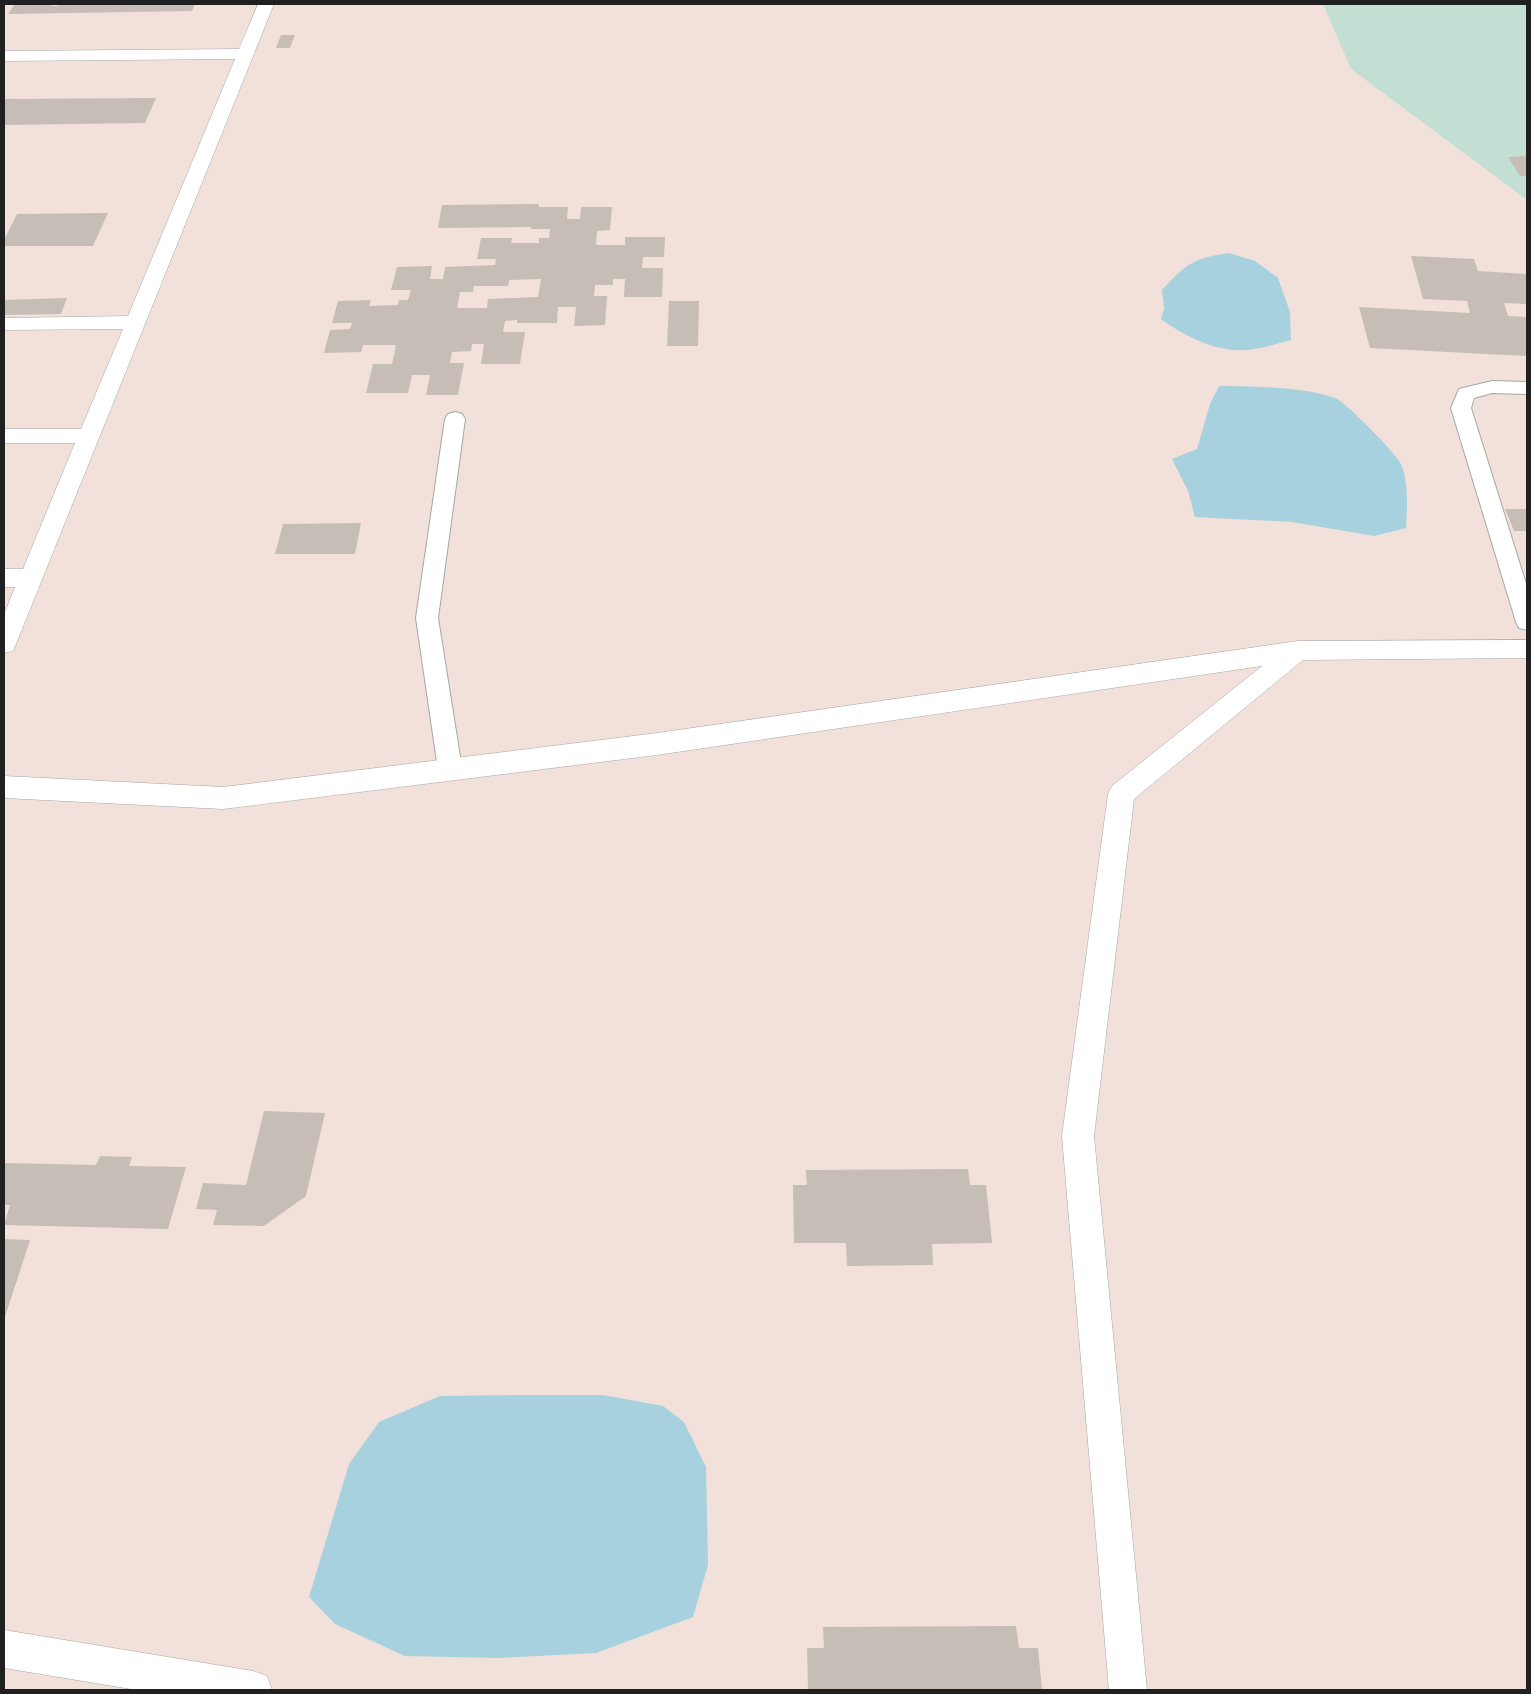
<svg xmlns="http://www.w3.org/2000/svg" width="1531" height="1694" viewBox="0 0 1531 1694" font-family="Karla,sans-serif">
  <style>
    .military { fill: #f2e1da }
    .wetland { fill: #c3dfd3 }
    .water { fill: #a7d1de }
    .building { fill: #c6bdb6; fill-rule: evenodd }
    .lines { fill: none; stroke-linecap: round; stroke-linejoin: round }
    .service-casing { stroke: #a7a7a7; stroke-width: 2 }
    .minor-casing { stroke: #a7a7a7; stroke-width: 1 }
    .service { fill: #fff; fill-rule: evenodd }
    .minor { fill: #fff; fill-rule: evenodd }
  </style>
  <rect width="100%" height="100%" fill="#f1ede7"/>
  <!-- military -->
  <path class="military" d="M4 4H1527V1690H4Z"/>
  <!-- wetland -->
  <path class="wetland" d="M1323 4H1527V200L1351 69Z"/>
  <!-- water -->
  <path class="water" d="M1229 253 1255 261 1278 278 1290 312 1291 340C1276 344 1260 349 1245 350 1216 352 1184 336 1161 319L1164 309 1162 290C1187 263 1194 258 1229 253Z
    M1219 386C1252 386 1307 387 1337 399 1346 403 1397 454 1401 464 1409 483 1407 509 1406 528L1374 536 1292 522 1195 517 1188 491 1172 459 1197 449 1210 404Z
    M519 1395H603L663 1406 684 1422 706 1467 708 1565 693 1617 596 1653 498 1658 405 1656 335 1624 309 1597 349 1464 379 1422 440 1396Z"/>
  <!-- building -->
  <path class="building" d="M15 4H53L51 6H57L59 4H195L192 11 8 14Z
    M281 35H295L290 48H276Z
    M156 98 145 123 4 125V99Z
    M1527 156V176H1520L1508 157Z
    M539 204V207H568L567 219H580L581 207H612L610 230 597 231 596 245H625V237H665L664 257H643L642 268H663L662 297H624L625 279H613V285H595L594 296H607L605 325 574 326 576 307H558L557 323H517V320L505 321 503 332H525L520 364H481L484 344H472L471 351 452 352 450 363H464L458 395H426L430 375H412L408 393H366L373 364H392L396 345H363L361 352 324 353 330 330 350 329 352 323H332L338 301 371 300 369 306 398 305 399 300H408L411 290H391L397 267 432 266 430 279H443L445 267 495 265 496 259H477L481 238H512L511 243H539V238H549L550 229H531V227L438 228 442 205ZM541 279 538 297 488 299 487 308H457L460 292H473L474 286H508L509 280Z
    M108 213 93 246H4V240L17 214Z
    M1411 256 1474 259 1478 271 1527 274V304L1504 303 1508 316 1527 317V356L1370 348 1359 307 1470 313 1467 301 1423 299Z
    M67 298 61 314 4 315V300Z
    M669 301H699L698 346H667Z
    M1505 509H1527V531H1514Z
    M361 523 355 554H275L283 524Z
    M264 1111 325 1113 306 1196 264 1226 213 1225 217 1210 196 1209 203 1183 246 1185Z
    M100 1156 132 1157 129 1166 186 1167 168 1229 4 1225 10 1205H4V1163L96 1165Z
    M968 1169 970 1185H986L992 1243 932 1244 933 1265 847 1266 846 1243H794L793 1185H807L806 1170Z
    M4 1239 30 1240 4 1320Z
    M1016 1626 1019 1648H1038L1042 1690H808L807 1648H824L823 1627Z"/>
  <g class="lines">
    <!-- service casing -->
    <g class="service-casing">
      <path id="service" d="M1492 381 1527 382V394L1492 393 1474 398 1471 408 1527 587V630L1519 628 1516 622 1451 408 1459 389Z
        M455 412 462 414 465 419 438 618 462 769 458 776 450 779 442 776 438 769 416 618 445 419 448 414Z"/>
    </g>
    <!-- minor casing -->
    <g class="minor-casing">
      <path id="minor" d="M258 4H274L16 644 13 651 4 653V615L15 587H4V569H23L75 443H4V429H81L123 329 4 330V318L128 316 235 59 4 61V51L239 49Z
        M1527 640V658L1303 660 1134 799 1094 1136 1147 1690H1109L1062 1136 1108 794 1112 786 1262 666 657 755 223 809 4 798V776L223 787 657 733 1298 641Z
        M4 1630 253 1671 267 1676 272 1690H137L4 1668Z"/>
    </g>
    <!-- service -->
    <use href="#service" class="service"/>
    <!-- minor -->
    <use href="#minor" class="minor"/>
  </g>
  <!-- border -->
  <rect width="1531" height="1694" fill="none" stroke="#202020" stroke-width="10"/>
</svg>
